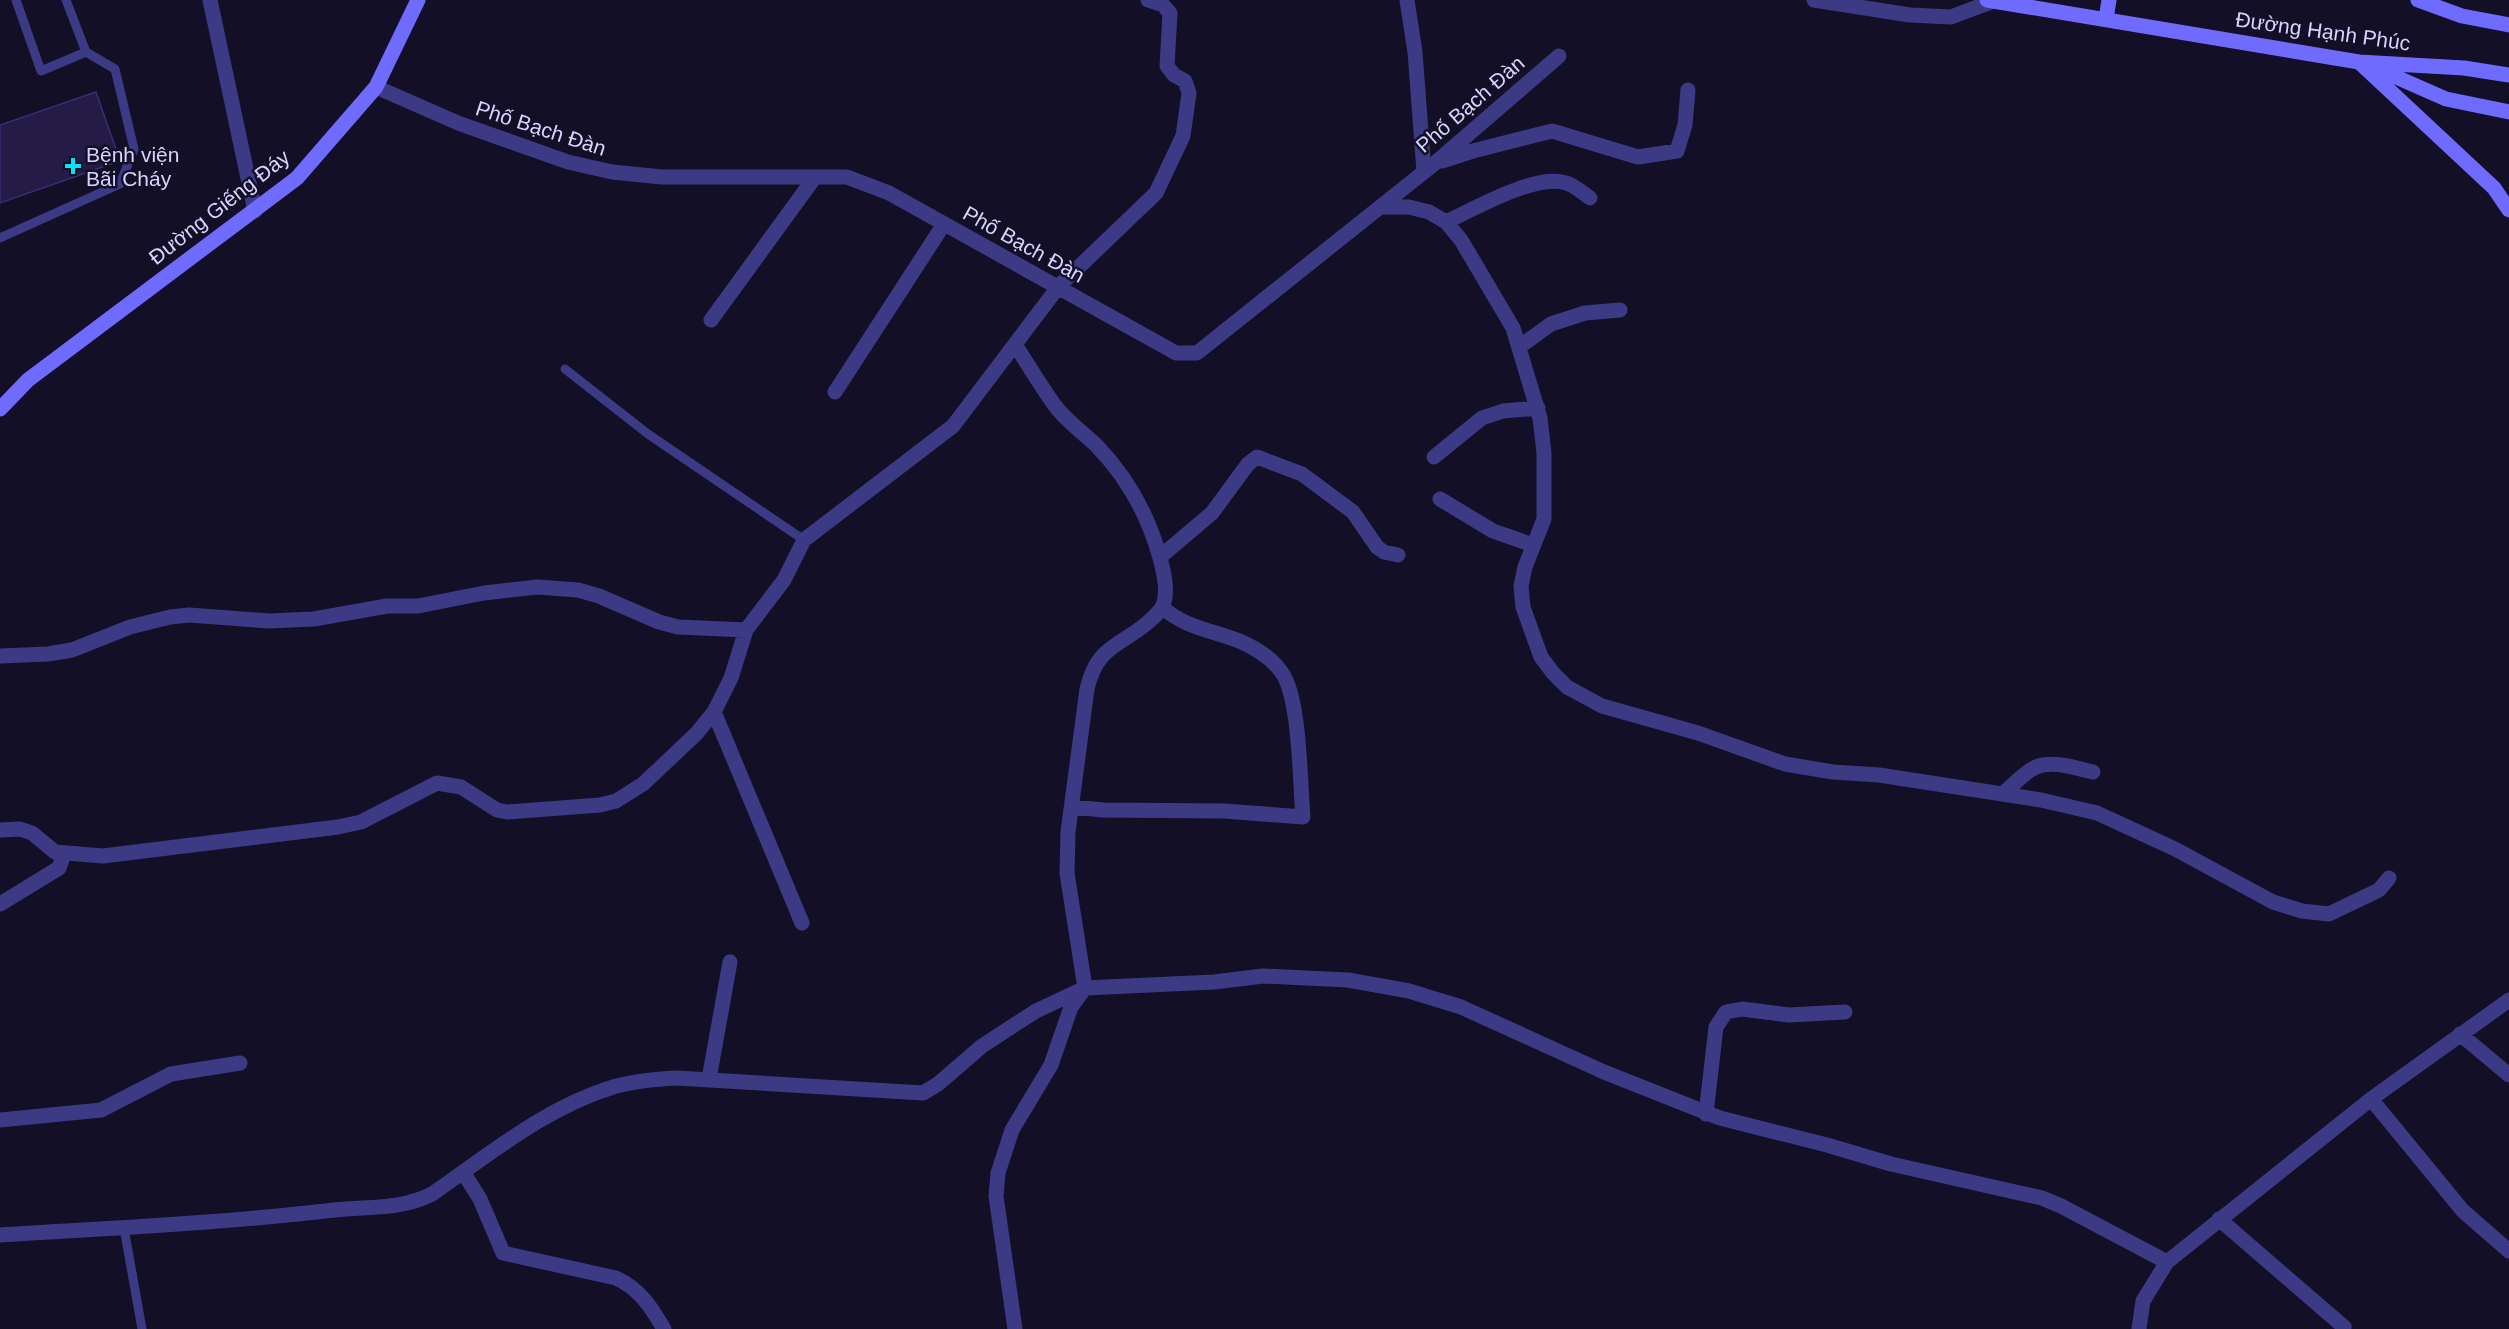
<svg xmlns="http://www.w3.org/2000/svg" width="2509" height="1329" viewBox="0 0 2509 1329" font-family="Helvetica,sans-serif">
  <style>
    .building { fill: #241b47; stroke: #3b2d73; stroke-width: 1.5 }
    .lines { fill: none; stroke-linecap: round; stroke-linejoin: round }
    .lane { stroke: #3d3a85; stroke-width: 9 }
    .street { stroke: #3d3a85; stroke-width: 15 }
    .secondary { stroke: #6f6bff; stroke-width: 15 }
    .poi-dot { fill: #00e5ff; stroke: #130f26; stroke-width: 2 }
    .labels { text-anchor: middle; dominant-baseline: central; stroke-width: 5; stroke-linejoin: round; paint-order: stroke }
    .street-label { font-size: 21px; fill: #d9d4ff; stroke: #130f26 }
    .poi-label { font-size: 21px; fill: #d9d4ff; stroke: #130f26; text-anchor: start }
  </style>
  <rect width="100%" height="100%" fill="#130f26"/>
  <!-- building -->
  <path class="building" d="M96 92 120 161 0 203V125Z"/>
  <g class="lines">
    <!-- lane -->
    <path class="lane" d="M16 0 41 71 86 52 66 0
      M0 238 120 184 134 149 115 69 86 52
      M565 369 648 434 804 540
      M124 1228 142 1329"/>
    <!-- street -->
    <path class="street" d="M210 0 255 211
      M1407 0 1415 52 1424 171
      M1814 0 1910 15 1951 17 1991 2
      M376 87 458 123 568 162 612 172 662 177H847L889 193 1176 353H1197L1434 164 1559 56
      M1442 161 1473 151 1552 131 1638 157 1677 151 1685 125 1688 90
      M1380 207H1409L1429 212 1446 222 1461 240 1513 328 1540 418 1544 453V519L1525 567 1521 586 1523 607 1541 657 1553 673 1567 687 1602 706 1698 733 1785 764 1833 772 1879 775 2041 800 2097 813 2175 849 2273 902 2302 911 2329 914 2379 890 2389 878
      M1446 222C1474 209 1536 173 1566 183 1574 185 1583 193 1590 198
      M711 320 815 177
      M1519 347 1551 324 1585 313 1620 310
      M835 392 944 224
      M1434 457 1482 418 1503 411 1538 408
      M1440 499 1493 531 1533 545
      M1160 557 1212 513 1248 464 1257 457 1302 474 1353 512 1377 547 1384 552 1398 555
      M0 656 48 654 72 650 130 627 170 617 189 615 269 621 314 619 387 606H418L484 593 537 587 578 590 599 596 659 622 678 627 746 630
      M714 712 802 923
      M2002 794C2013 786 2024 772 2036 767 2053 760 2076 768 2093 772
      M1073 807 1103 810 1224 811 1303 817C1300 782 1300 705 1284 676 1274 659 1254 647 1237 640 1210 630 1184 627 1162 607
      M0 830 20 829 32 833 55 852 103 856 338 827 361 822 437 783 461 787 497 810 507 812 600 805 616 801 643 784 696 734 714 712 731 678 746 630 784 580 804 540 953 426 1059 286 1156 193 1183 136 1189 93 1185 81 1174 75 1167 66 1170 13 1163 5 1148 0
      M0 904 59 868 64 854
      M2460 1034 2509 1075
      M709 1079 730 962
      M2371 1099 2463 1211 2509 1251
      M1706 1114 1716 1027 1726 1012 1742 1009 1789 1015 1845 1012
      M0 1120 101 1110 171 1074 240 1063
      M463 1172 480 1199 503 1253 616 1278C640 1289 651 1307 664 1329
      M2219 1219 2344 1327 2343 1329
      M0 1235C112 1228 223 1223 334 1210 368 1206 401 1210 432 1194 490 1154 545 1108 613 1087 634 1081 655 1079 677 1078L923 1093 938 1084 982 1046 1005 1031 1036 1011 1085 988 1214 982 1263 976 1348 980 1409 991 1461 1007 1604 1072 1720 1118 1827 1145 1891 1164 2042 1198 2061 1206 2167 1262
      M1015 1329 996 1196 998 1173 1012 1130 1051 1065 1071 1007 1085 988 1067 873 1068 832 1087 689C1097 647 1116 648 1146 624 1151 620 1158 613 1162 608 1169 593 1164 573 1160 558 1148 514 1128 478 1096 445 1083 433 1067 421 1056 407 1042 388 1029 366 1016 346
      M2139 1329 2143 1301 2167 1262 2371 1099 2509 1000"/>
    <!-- secondary -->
    <path class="secondary" d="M1987 0 2359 62 2464 68 2509 75
      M2418 0 2462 16 2509 25
      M2106 19 2109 0
      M2359 62 2494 188 2509 210
      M2371 66 2446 99 2509 112
      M0 409 28 380 297 178 376 87 418 0"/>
  </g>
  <!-- markers -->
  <path class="poi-dot" d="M70 157h6v6h6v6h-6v6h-6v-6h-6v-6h6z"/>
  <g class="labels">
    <!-- street labels -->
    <g class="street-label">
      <text transform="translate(2323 31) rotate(8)">Đường Hạnh Phúc</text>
      <text transform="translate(1470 104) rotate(-41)">Phố Bạch Đàn</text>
      <text transform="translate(541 128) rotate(18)">Phố Bạch Đàn</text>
      <text transform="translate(219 207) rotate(-38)">Đường Giếng Đáy</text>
      <text transform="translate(1024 244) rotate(29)">Phố Bạch Đàn</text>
    </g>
    <!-- poi labels -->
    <g class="poi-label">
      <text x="86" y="154">Bệnh viện<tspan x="86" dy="24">Bãi Cháy</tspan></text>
    </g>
  </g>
</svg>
